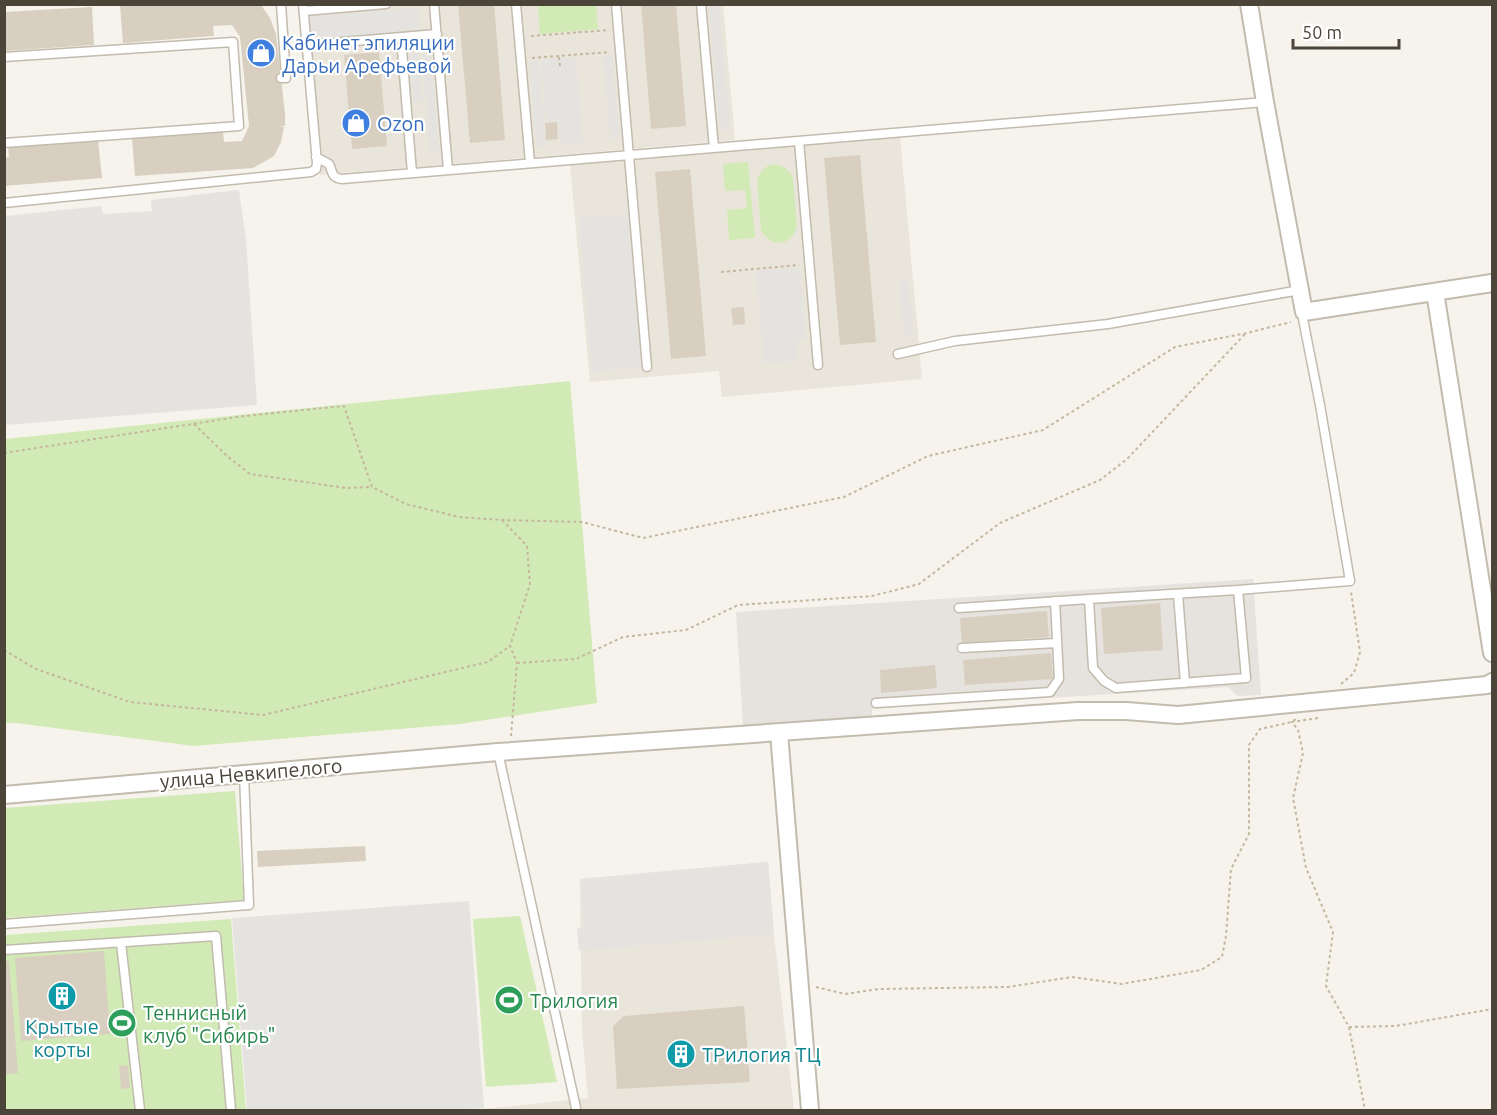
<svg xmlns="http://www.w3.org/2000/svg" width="1497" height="1115" viewBox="0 0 1497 1115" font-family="Ubuntu,sans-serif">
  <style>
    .residential { fill: #eae5da }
    .industrial { fill: #e6e2dd }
    .green { fill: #d2eab5 }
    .parking { fill: #e5e3e0 }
    .building { fill: #d8cfc1 }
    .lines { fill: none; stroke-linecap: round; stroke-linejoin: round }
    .service-casing { stroke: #c2bbae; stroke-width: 11 }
    .minor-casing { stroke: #c2bbae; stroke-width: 20 }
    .path { stroke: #c4b79f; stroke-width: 2; stroke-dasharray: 3 3; stroke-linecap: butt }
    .service { stroke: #fff; stroke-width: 8 }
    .minor { stroke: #fff; stroke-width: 16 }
    .labels { text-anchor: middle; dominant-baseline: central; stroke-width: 4.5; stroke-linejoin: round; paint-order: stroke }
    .shop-label { font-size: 20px; fill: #366cbe; stroke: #fff; text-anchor: start }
    .street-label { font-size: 20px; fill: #4b4439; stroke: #fff }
    .leisure-label { font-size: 20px; fill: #27864d; stroke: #fff; text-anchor: start }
    .culture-label { font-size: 20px; fill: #0d838f; stroke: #fff }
  </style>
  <rect width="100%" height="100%" fill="#f6f3ec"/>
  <!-- residential -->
  <path class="residential" d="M305 5H723L735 140 320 175Z
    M900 136 922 379 722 397 719 371 590 382 570 165Z
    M768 862 774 934 794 1110H475L588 1098 582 1032 580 879Z"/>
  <!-- industrial -->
  <path class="industrial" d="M1253 579 1261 695 1238 696 1228 687 872 709V717L743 725 736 612Z"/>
  <!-- green -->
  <path class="green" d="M538 5H596L598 29 540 34Z
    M748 162 755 238 729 240 727 210 747 208 745 190 725 191 723 164Z
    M773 164C783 165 789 169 793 178L797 227C791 247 770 248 761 230L757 181C759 172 764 167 773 164Z
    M570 381 597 703 460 724 194 746 16 723H5V439Z
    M235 791 244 900 5 918V808Z
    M520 916 557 1082 486 1087 473 919Z
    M231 919 246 1110H5V935Z"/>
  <!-- parking -->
  <path class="parking" d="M709 5H719L730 129 720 130Z
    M418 8 420 30 310 39 308 17Z
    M431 52 439 151 430 152 422 53Z
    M419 53 423 102H413L409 54Z
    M603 54H612L619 138 610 139Z
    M576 57 583 142 560 144 558 121H546L541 60Z
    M529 62H539L546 146 537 147Z
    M239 190 246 239 257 405 5 425V216L101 206 103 214 152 211 151 200Z
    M628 214 641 368H631L618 215Z
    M617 215 630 368 592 372 579 218Z
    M800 267 806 340 796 341 797 361 764 364 756 271 789 268 791 281 790 268Z
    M899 282H909L913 337H904Z
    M768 862 774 934 579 951 577 928 584 927 580 879Z
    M469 901 484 1108 448 1110H247L232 918Z"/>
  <!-- building -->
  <path class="building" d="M458 4H494L505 140 470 143Z
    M641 4H676L686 126 651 129Z
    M120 5H261L270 18 276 34 285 114V126H279L284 127 281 142 274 156 253 168 135 176 132 137 223 132 224 142 242 141 249 126 240 37 232 25 213 26 214 36 123 43Z
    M92 7 94 45 4 51V12Z
    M379 52 387 146 352 149 344 55Z
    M557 122 558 139 546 140 545 123Z
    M98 140 102 178 4 186V158L9 157 8 147Z
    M860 155 876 342 840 345 824 158Z
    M690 169 706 356 671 359 655 172Z
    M744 307 745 324 733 325 731 308Z
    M1160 603 1163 650 1104 654 1101 608Z
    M1047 611 1049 637 962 643 960 618Z
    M1051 653 1053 679 965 685 963 660Z
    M935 665 937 688 881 693 880 670Z
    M365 846 366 861 258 867 257 851Z
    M104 951 110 1034 21 1041 15 958Z
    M4 961H9L18 1073 4 1074Z
    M744 1006 750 1082 617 1089 613 1026 624 1016Z
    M128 1065 130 1088 121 1089 119 1066Z"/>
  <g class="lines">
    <!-- service casing -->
    <g class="service-casing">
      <path id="service" d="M434 4 448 170
        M516 4 530 163
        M616 4 647 367
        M701 4 714 148
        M304 11 386 4
        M401 37 412 173
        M307 45 437 34
        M4 57 233 42 239 126 4 143
        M281 78H286L281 4
        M799 141 818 365
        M316 157 329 164C333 172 331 178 342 179L1265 102
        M4 203 311 172 316 169 317 163 303 4
        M898 354 955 341 1108 324 1300 290
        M1178 594 1185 683
        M1089 599 1093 668 1104 681 1116 688 1246 678 1238 590 1350 581 1320 405 1303 319 1304 312
        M959 608 1089 599 1238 590
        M962 648 1057 643
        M876 703 1050 692 1059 679 1055 601
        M498 752 576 1108
        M4 924 249 905 244 774
        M121 943 140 1110
        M4 950 216 936 231 1110"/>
    </g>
    <!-- minor casing -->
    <g class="minor-casing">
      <path id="minor" d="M1249 4 1265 102 1304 312 1492 283
        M1435 292 1492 653
        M779 733 810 1110
        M4 795 498 752 1078 711H1126L1178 715 1487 685 1492 682"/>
    </g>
    <!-- path -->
    <path class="path" d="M531 36 609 30
      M559 57 560 66
      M532 58 610 52
      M721 272 799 265
      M194 424 227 456 250 474 346 488 372 487
      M4 453 244 416 344 406 372 487 406 504 459 517 502 520 582 522 643 538 844 497 928 456 1043 430 1175 347 1247 333 1291 322
      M502 520 527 546 530 584 510 646 517 663 511 736
      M4 650 36 669 130 702 263 715 488 662 510 646
      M517 663 576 659 623 637 686 630 738 605 872 596 919 584 1000 523 1100 480 1127 459 1245 334
      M1341 684 1354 673 1360 652 1351 592
      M1318 718 1292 722 1298 730 1303 753 1293 798 1306 868 1333 932 1326 986 1349 1027 1396 1026 1492 1009
      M816 987 845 994 879 989 1008 987 1072 977 1122 984 1201 970 1222 957 1226 936 1231 869 1249 834V745L1260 729 1292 722 1296 719
      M1349 1027 1365 1110"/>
    <!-- service -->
    <use href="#service" class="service"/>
    <!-- minor -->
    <use href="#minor" class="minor"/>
  </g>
  <!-- icons -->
  <defs>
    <g id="shop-disc" transform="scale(1.5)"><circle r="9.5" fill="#3f7fe0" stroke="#fff"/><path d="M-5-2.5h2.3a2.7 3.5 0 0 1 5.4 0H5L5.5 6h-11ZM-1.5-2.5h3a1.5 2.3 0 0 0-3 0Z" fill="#fff"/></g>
    <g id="building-disc" transform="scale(1.5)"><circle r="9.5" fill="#0f9aa8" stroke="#fff"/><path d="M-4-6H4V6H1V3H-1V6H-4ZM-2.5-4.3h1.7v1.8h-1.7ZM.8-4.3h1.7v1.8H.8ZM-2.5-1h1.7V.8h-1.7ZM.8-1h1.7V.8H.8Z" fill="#fff"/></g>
    <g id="stadium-disc" transform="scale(1.5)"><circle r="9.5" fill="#2e9e5b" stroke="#fff"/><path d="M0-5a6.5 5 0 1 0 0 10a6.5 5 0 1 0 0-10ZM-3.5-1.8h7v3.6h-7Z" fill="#fff"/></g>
  </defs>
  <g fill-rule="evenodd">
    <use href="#shop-disc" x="261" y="53"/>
    <use href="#shop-disc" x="356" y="123"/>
    <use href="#building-disc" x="62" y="996"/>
    <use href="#stadium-disc" x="509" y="1000"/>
    <use href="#stadium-disc" x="122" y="1023"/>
    <use href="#building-disc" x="681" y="1054"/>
  </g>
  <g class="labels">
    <!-- shop labels -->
    <g class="shop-label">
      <text x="282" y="42">Кабинет эпиляции<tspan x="282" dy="23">Дарьи Арефьевой</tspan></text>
      <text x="377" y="123">Ozon</text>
    </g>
    <!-- street labels -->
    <g class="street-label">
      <text transform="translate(251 773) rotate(-5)">улица Невкипелого</text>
    </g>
    <!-- leisure labels -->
    <g class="leisure-label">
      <text x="530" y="1000">Трилогия</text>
      <text x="143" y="1012">Теннисный<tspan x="143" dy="23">клуб "Сибирь"</tspan></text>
    </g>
    <!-- culture labels -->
    <g class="culture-label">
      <text x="62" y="1026">Крытые<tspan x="62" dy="23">корты</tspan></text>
      <text x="702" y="1054" text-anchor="start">ТРилогия ТЦ</text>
    </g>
  </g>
  <!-- border -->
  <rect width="1497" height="1115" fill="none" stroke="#4b4439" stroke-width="12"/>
  <!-- scale -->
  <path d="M1293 39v9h106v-9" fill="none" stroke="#4b4439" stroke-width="3"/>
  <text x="1302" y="39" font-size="18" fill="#4b4439" stroke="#ffffff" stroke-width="4.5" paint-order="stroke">50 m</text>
</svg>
